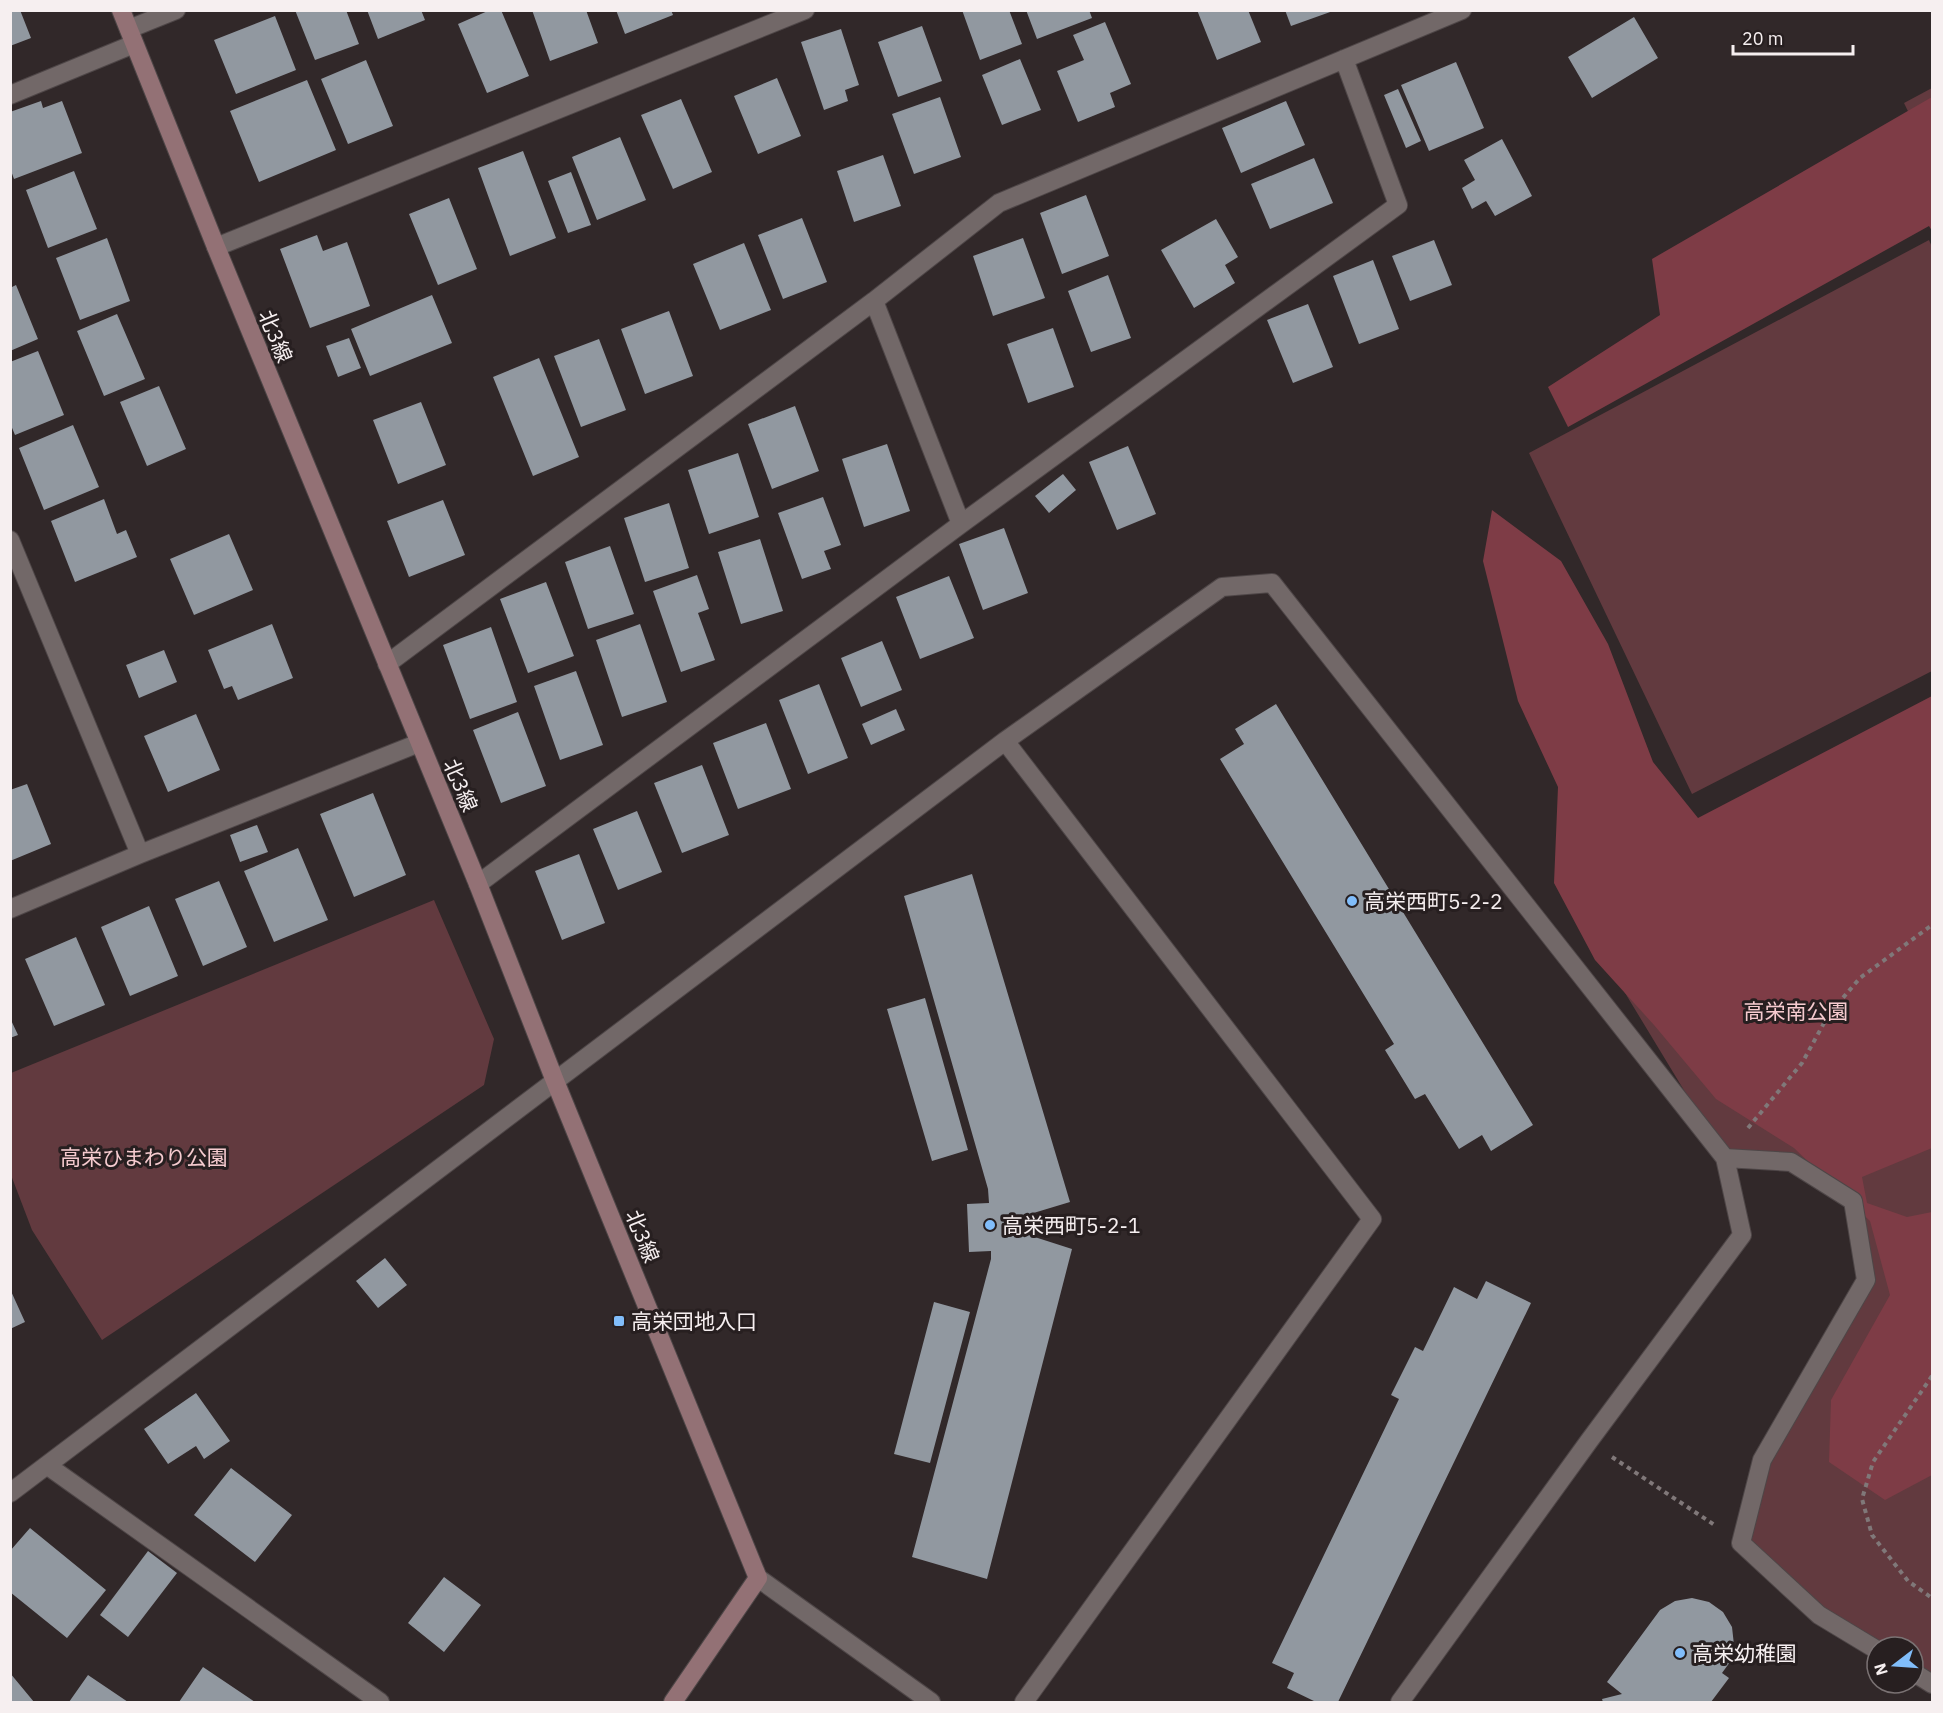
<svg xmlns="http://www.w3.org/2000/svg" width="1943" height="1713" viewBox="0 0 1943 1713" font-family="'IBM Plex Sans','Noto Sans JP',sans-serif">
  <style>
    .green { fill: #623a3f }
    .forest { fill: #7e3c46 }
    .building { fill: #9198a0 }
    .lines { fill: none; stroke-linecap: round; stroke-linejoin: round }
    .street-casing { stroke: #4e4647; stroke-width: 20 }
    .secondary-casing { stroke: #4e4647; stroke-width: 20 }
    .path { stroke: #807879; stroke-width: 4; stroke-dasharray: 4.5 4.5; stroke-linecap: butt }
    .street { stroke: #726868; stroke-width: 18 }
    .secondary { stroke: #937175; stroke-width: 18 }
    .poi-dot { fill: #81bdfa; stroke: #271f20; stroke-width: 2 }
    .labels { text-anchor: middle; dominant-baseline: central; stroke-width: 6; stroke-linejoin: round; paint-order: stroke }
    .street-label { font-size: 21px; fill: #f6eff0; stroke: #271f20 }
    .poi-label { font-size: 21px; fill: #f6eff0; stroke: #271f20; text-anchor: start }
    .park-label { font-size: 21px; fill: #f6cbcf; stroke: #271f20 }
  </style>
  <rect width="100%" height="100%" fill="#312829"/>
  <!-- green -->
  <path class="green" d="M1932 88V161L1904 103Z
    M1929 240 1932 247V671L1692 794 1529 453Z
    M1932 744V1684L1913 1672V1647H1877V1650L1741 1543 1762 1460 1866 1280 1853 1201 1791 1162 1725 1158 1613 973Z
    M434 900 494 1039 484 1085 102 1340 32 1230 11 1175V1073Z"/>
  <!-- forest -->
  <path class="forest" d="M1932 97V231L1929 226 1568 427 1548 387 1660 315 1652 259Z
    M1492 510 1561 561 1608 644 1653 762 1698 818 1932 696V1148L1862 1177 1867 1203 1907 1217 1932 1212V1475L1885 1500 1829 1462 1831 1400 1890 1295 1870 1221 1794 1148 1716 1099 1654 1025 1595 960 1554 883 1558 787 1518 701 1483 561Z"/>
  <!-- building -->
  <path class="building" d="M10 10H20L31 38 10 46Z
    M295 10H346L359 44 315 60Z
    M367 10H421L425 20 378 39Z
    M490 10H501L529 76 487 93 458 24Z
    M532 10H586L598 43 550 61Z
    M616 10H671L673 15 625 34Z
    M962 10H1009L1022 44 980 60Z
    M1026 10H1089L1092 18 1037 39Z
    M1197 10H1248L1261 42 1217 60Z
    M1285 10H1333V11L1291 26Z
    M275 16 296 70 236 94 214 40Z
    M1634 17 1658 58 1592 98 1568 57Z
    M1105 22 1131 84 1110 93 1115 107 1078 122 1057 71 1084 60 1073 35Z
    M922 26 942 81 898 97 878 42Z
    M841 29 859 85 845 90 848 101 824 110 801 42Z
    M1020 59 1041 110 1002 125 982 75Z
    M366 60 393 126 348 144 321 79Z
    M1456 62 1484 128 1429 151 1401 85Z
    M777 78 801 136 758 154 734 96Z
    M307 80 336 150 259 182 230 111Z
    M1398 89 1421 141 1406 148 1384 95Z
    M940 97 961 157 914 174 892 114Z
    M681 99 712 172 673 189 641 115Z
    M41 101 43 108 62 101 82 153 14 179 10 168V112Z
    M1286 101 1305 145 1241 173 1222 128Z
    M620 137 646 200 597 220 572 157Z
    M1502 139 1532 196 1495 216 1486 201 1472 209 1462 188 1475 180 1464 160Z
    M523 151 556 238 510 256 478 168Z
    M883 155 901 206 854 222 837 171Z
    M1314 158 1333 203 1270 229 1251 184Z
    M74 171 97 229 48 248 26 190Z
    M571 172 591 225 568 233 548 181Z
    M1086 195 1109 256 1062 274 1040 213Z
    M449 198 477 269 438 285 409 214Z
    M802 218 827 282 783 299 758 235Z
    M1216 219 1238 257 1225 265 1235 283 1194 308 1161 250Z
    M317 235 323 251 347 242 370 306 310 328 280 249Z
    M107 238 130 301 80 320 56 258Z
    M1023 238 1045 298 993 316 973 256Z
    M1434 240 1452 285 1410 301 1392 256Z
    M744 243 771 310 720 330 693 264Z
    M1373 260 1399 329 1359 344 1333 276Z
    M1108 275 1131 338 1091 352 1068 291Z
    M16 285 38 339 10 351V288Z
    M432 295 452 343 370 376 351 329Z
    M1308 304 1333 367 1293 383 1267 320Z
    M669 311 693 376 645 394 621 329Z
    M117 314 145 379 104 396 77 331Z
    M1053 328 1074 387 1028 403 1007 344Z
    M349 338 361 368 338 377 326 346Z
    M599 339 626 410 581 427 554 356Z
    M38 351 64 415 15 435 10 423V362Z
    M539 358 579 457 533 476 493 377Z
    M159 386 186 449 147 466 120 402Z
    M421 402 446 465 398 484 373 420Z
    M795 406 819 471 772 489 748 424Z
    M73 425 99 487 44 510 19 448Z
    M887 444 910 511 864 527 842 459Z
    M1128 446 1156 514 1117 530 1089 462Z
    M738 453 759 517 709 534 688 470Z
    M1063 474 1076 490 1049 513 1035 496Z
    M823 497 841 545 824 551 831 569 802 579 778 513Z
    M104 499 117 534 126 530 137 557 75 582 51 521Z
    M443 500 465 555 409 577 387 521Z
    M669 503 689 568 645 582 624 518Z
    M1004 528 1028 593 983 610 959 544Z
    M229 534 253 590 194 615 170 559Z
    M760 539 783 611 741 624 718 552Z
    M610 546 634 614 588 629 565 562Z
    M697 575 709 609 698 613 715 660 681 672 653 591Z
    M949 576 974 638 920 659 896 597Z
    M546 582 574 656 528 673 500 599Z
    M272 624 293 678 238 700 232 686 224 689 208 650Z
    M640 624 667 702 622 717 596 640Z
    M491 627 517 702 470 719 443 645Z
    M882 641 902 690 861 707 841 658Z
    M164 650 177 682 139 698 126 665Z
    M576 671 603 745 560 760 534 686Z
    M819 684 848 758 808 774 779 700Z
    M1276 704 1533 1125 1491 1151 1482 1135 1459 1149 1425 1094 1415 1099 1385 1050 1394 1044 1220 759 1244 744 1235 729Z
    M896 709 905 730 871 745 862 724Z
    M518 712 546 786 501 803 473 730Z
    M196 714 220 770 168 792 144 736Z
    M766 723 791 789 738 809 713 743Z
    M702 765 729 835 682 853 654 783Z
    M27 784 51 844 10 861V790Z
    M373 793 406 875 354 897 320 814Z
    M637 811 662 872 618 890 593 829Z
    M257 825 268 852 240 862 230 835Z
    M298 848 328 920 274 942 244 871Z
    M579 854 605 923 562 940 535 871Z
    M972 874 1070 1202 1010 1220 1013 1230 1072 1249 987 1579 912 1557 991 1259V1251L969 1252 967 1204 989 1203 988 1189 904 896Z
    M219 881 247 947 203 966 175 899Z
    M149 906 178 976 130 996 101 927Z
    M76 937 105 1005 54 1026 25 959Z
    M925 998 968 1150 932 1161 887 1009Z
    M10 1018 18 1035 10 1038Z
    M385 1258 407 1285 378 1308 356 1281Z
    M1486 1281 1531 1303 1338 1702H1316L1287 1688 1294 1673 1272 1663 1399 1399 1391 1395 1415 1347 1423 1351 1454 1287 1477 1299Z
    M10 1289 25 1322 10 1329Z
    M934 1302 970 1312 930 1463 894 1454Z
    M196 1393 230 1441 204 1459 196 1446 168 1464 144 1429Z
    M231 1468 292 1515 255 1562 194 1515Z
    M30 1528 106 1590 67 1638 10 1592V1551Z
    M148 1551 177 1573 128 1637 100 1615Z
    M444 1577 481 1605 444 1652 408 1623Z
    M1692 1598 1709 1602 1723 1612 1732 1627 1734 1645 1730 1662 1722 1673 1729 1678 1711 1702H1603L1602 1699 1622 1694 1607 1682 1660 1610 1675 1601Z
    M203 1667 255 1702H179Z
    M10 1673 34 1702H10Z
    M88 1675 128 1702H69Z"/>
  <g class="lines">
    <!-- street casing -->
    <g class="street-casing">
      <path id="street" d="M129 29 176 10
        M10 95 134 44
        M216 247 805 10
        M874 301 961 524
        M10 540 140 854
        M387 664 874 301 999 203 1462 10
        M1005 741 1372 1219 1024 1702
        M478 884 961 524 1398 205 1344 59
        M10 909 140 854 419 743
        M1725 1158 1791 1162 1853 1201 1866 1280 1762 1460 1741 1543 1819 1615 1877 1650
        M48 1466 380 1702
        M10 1493 1005 741 1222 587 1272 583 1725 1158 1742 1235 1589 1441 1400 1702
        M758 1578 931 1702
        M1913 1672 1932 1684"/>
    </g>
    <!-- secondary casing -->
    <g class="secondary-casing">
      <path id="secondary" d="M121 10 216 247 478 884 555 1081 758 1578 673 1702"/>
    </g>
    <!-- path -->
    <path class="path" d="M1748 1128 1802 1063 1829 1014 1860 978 1932 925
      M1932 1376 1873 1462 1862 1499 1872 1535 1908 1581 1932 1598
      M1612 1457 1716 1526"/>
    <!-- street -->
    <use href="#street" class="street"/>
    <!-- secondary -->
    <use href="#secondary" class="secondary"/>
  </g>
  <!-- markers -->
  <g class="poi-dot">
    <circle cx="1352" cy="901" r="6"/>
    <circle cx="990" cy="1225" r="6"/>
    <rect x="613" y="1315" width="12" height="12" rx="3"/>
    <circle cx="1680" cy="1653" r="6"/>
  </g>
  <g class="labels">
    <!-- street labels -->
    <g class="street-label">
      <text transform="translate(276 336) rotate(68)">北3線</text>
      <text transform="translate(461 785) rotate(67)">北3線</text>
      <text transform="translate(643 1236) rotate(68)">北3線</text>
    </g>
    <!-- poi labels -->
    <g class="poi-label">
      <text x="1364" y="901">高栄西町5-2-2</text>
      <text x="1002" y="1225">高栄西町5-2-1</text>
      <text x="631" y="1321">高栄団地入口</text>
      <text x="1692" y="1653">高栄幼稚園</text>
    </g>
    <!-- park labels -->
    <g class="park-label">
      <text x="1796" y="1011">高栄南公園</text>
      <text x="144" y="1157">高栄ひまわり公園</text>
    </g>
  </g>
  <!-- border -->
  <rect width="1943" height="1713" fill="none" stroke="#f6eff0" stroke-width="24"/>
  <!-- north arrow -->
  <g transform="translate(1895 1665) rotate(253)"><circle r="28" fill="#271f20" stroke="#7a7273" stroke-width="1.5"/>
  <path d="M0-4.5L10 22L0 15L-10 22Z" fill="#81bdfa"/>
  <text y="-9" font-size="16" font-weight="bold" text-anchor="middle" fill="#f6eff0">N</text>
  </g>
  <!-- scale -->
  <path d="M1733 45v9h120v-9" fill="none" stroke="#f6eff0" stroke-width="3"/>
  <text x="1742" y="45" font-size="18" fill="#f6eff0" stroke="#271f20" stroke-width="4.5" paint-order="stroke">20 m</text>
</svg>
